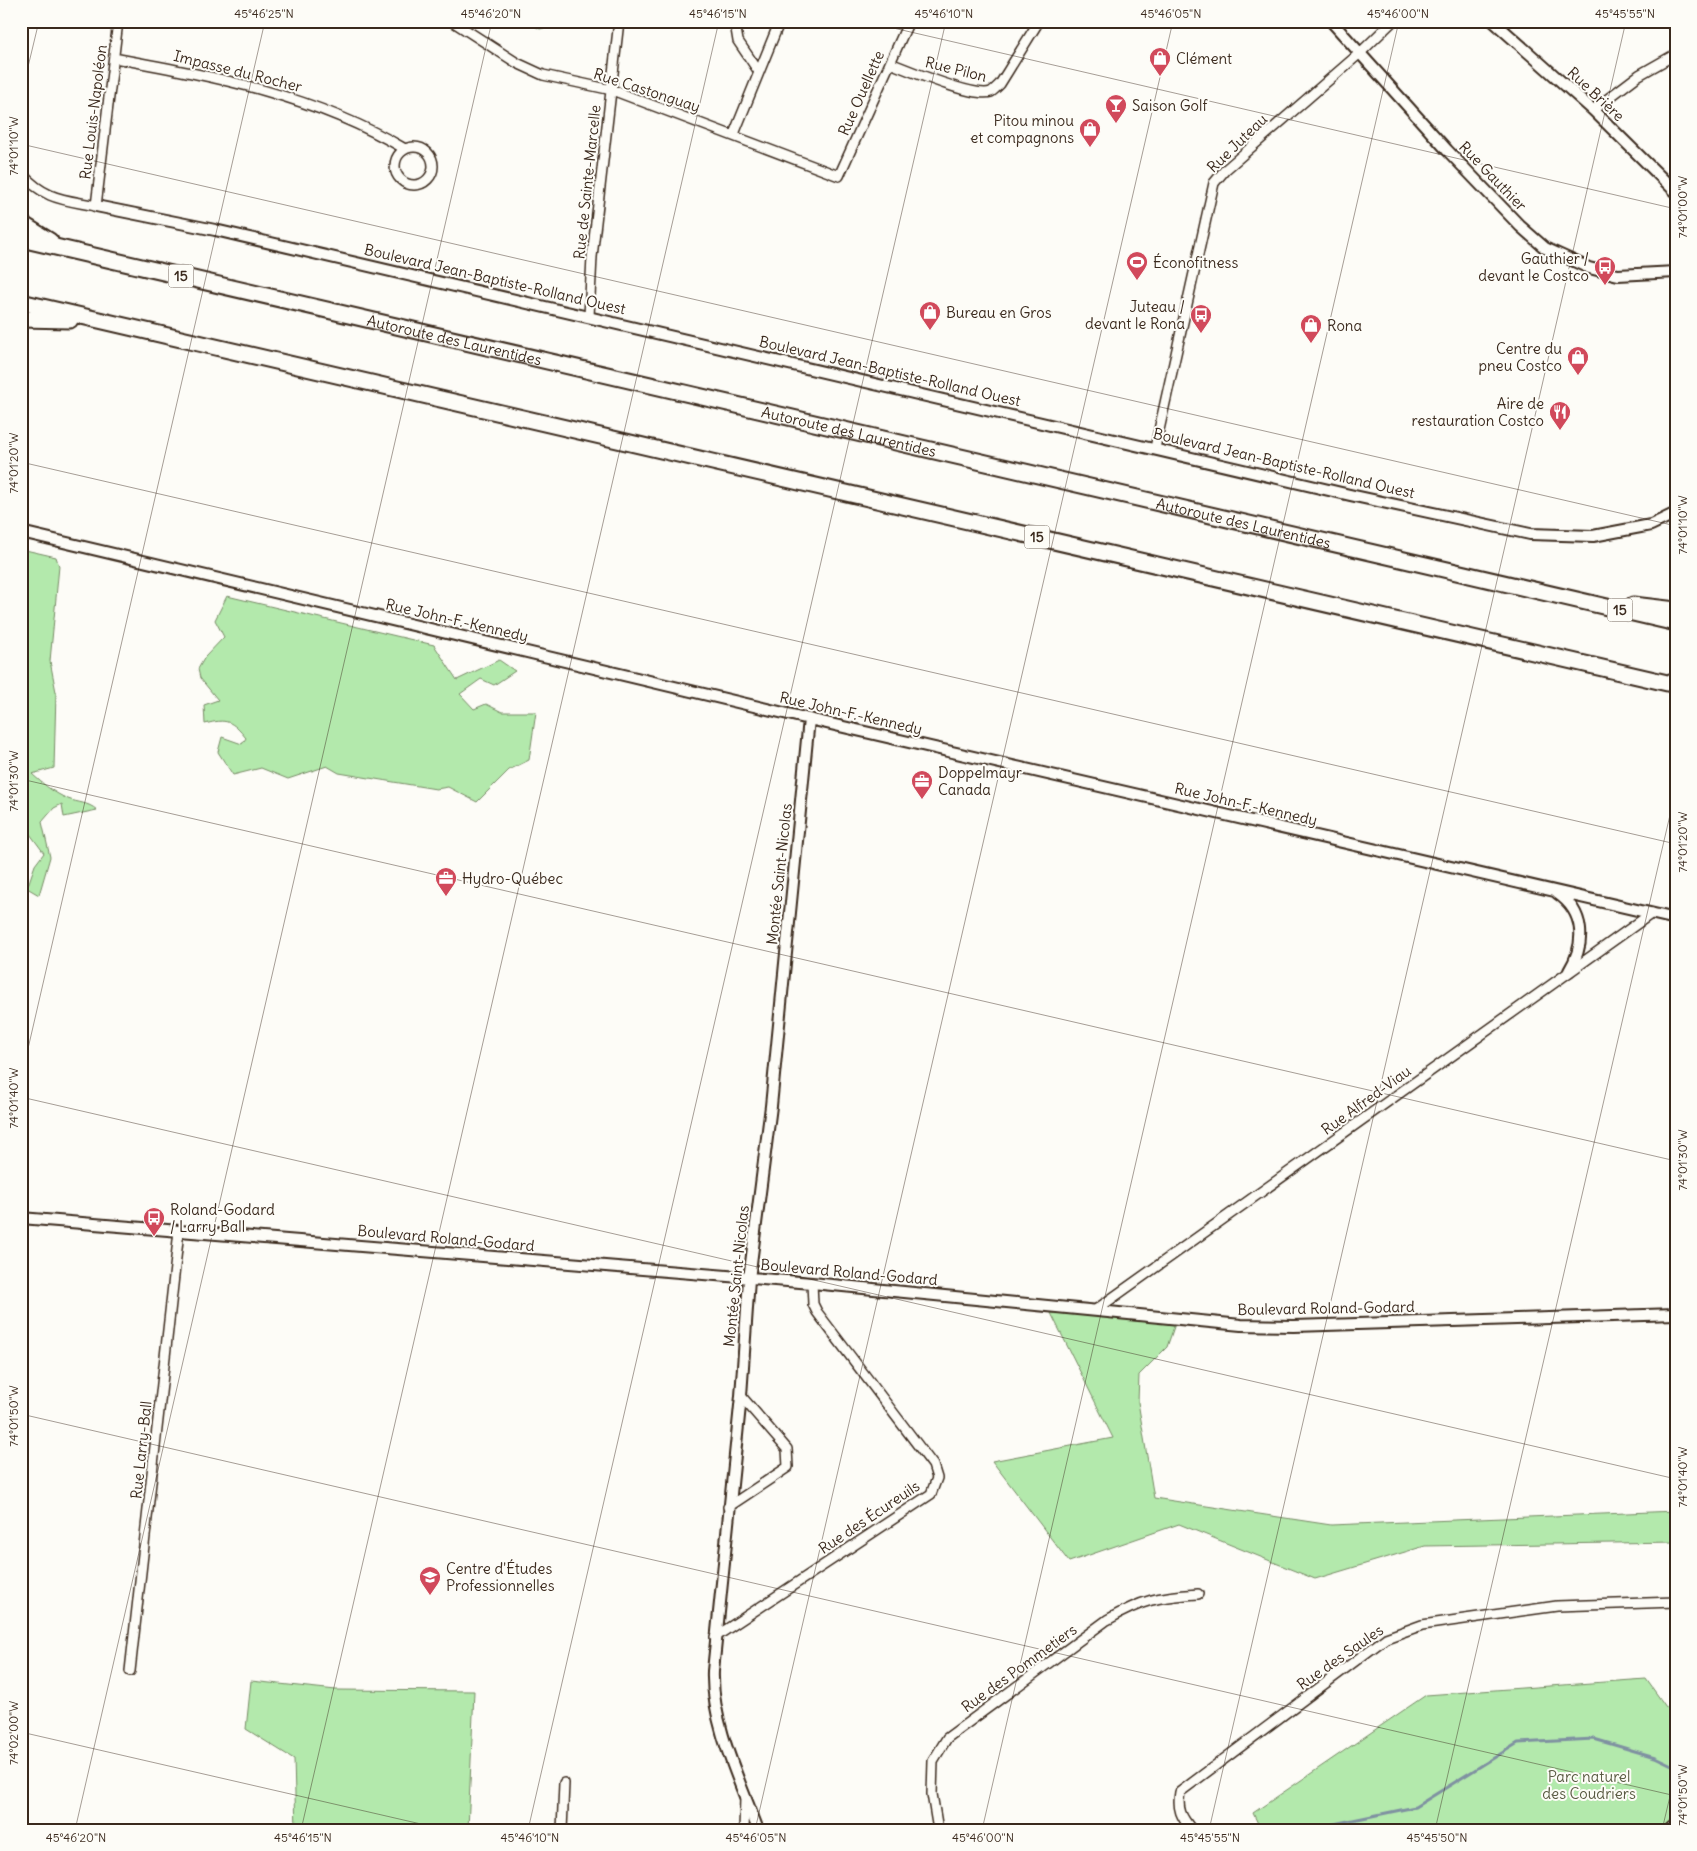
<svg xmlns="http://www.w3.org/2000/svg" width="1697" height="1851" viewBox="0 0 1697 1851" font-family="Delius,sans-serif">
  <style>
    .green { fill: #b3e9ac; stroke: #778a65 }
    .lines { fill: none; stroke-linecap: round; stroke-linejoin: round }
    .stream { stroke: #7f91a1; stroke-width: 3 }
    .minor-casing { stroke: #3b2a1e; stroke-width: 12 }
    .tertiary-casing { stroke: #3b2a1e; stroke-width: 14 }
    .motorway-casing { stroke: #3b2a1e; stroke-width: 19 }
    .minor { stroke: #fdfcf7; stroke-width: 9 }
    .tertiary { stroke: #fdfcf7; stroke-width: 10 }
    .motorway { stroke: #fdfcf7; stroke-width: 15 }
    .ticks { fill: none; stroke: #3b2a1e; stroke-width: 1; stroke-opacity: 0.45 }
    .labels { text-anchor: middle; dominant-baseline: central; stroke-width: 4; stroke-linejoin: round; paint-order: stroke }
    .shield { fill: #fdfcf7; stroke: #75695f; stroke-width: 1 }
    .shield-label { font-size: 14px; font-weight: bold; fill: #3b2a1e }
    .poi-label { font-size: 15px; fill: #3b2a1e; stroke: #fdfcf7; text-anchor: start }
    .street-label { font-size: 15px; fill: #3b2a1e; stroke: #fdfcf7 }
    .park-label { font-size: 15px; fill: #595a42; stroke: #fdfcf7 }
    .neatline { fill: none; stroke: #3b2a1e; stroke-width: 2 }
    .ticks-label { font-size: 12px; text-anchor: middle; fill: #3b2a1e }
  </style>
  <rect width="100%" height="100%" fill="#fdfcf7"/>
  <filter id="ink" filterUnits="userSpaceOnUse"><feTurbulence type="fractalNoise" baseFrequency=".02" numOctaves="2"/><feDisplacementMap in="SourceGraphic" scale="10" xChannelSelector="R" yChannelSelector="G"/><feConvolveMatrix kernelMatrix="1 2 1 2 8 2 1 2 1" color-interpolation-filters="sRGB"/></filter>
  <g filter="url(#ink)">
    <!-- green -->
    <path class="green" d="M525 21H560L558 24 540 29Z
      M21 549 56 557 59 566 50 661 56 692 54 768 32 774C43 784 54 793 68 799 78 803 88 802 97 810L64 817 62 804 54 808 42 822 50 857 39 895 27 888 35 865 44 853 30 834 21 839Z
      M227 596 434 645 457 680 499 660 515 671 494 685 481 679 460 694 474 709 486 704 502 712H536L529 760 509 770 477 802 448 787 436 789 339 773 327 766 288 779 261 768 233 775 218 752 222 737 242 744 246 738C232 721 227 718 205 724L204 705 218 700 200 678 198 669 205 657 224 637 215 620Z
      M1049 1309 1176 1321 1167 1347 1139 1375 1138 1402 1154 1498 1331 1525 1676 1511V1542L1425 1546 1315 1579 1179 1524 1069 1562 992 1461 1113 1438Z
      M1646 1679 1676 1721V1823L1668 1830H1261L1253 1813 1426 1695Z
      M251 1681 336 1690 474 1691 468 1830H296L294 1759 246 1729Z"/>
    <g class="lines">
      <!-- stream -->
      <path class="stream" d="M1305 1830 1415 1807 1518 1743 1594 1739 1655 1757 1676 1767"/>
      <!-- minor casing -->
      <g class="minor-casing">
        <path id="minor" d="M452 21 517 63 543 75 612 90 839 176 909 21
          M741 21 736 29 738 41 759 72
          M1669 21 1676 28
          M114 58C216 77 314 95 405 149
          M890 63C908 70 974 98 991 92 994 90 998 86 1000 84L1039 21
          M1593 110 1639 75 1676 54
          M734 134 777 28V21
          M395 166a19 19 0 1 1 38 0a19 19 0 1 1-38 0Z
          M21 173C46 200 62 199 96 206L118 21
          M589 316 592 257 619 21
          M1155 448 1214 183 1225 170 1360 53 1393 21
          M1097 1309 1652 913
          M728 1507 788 1467 787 1449 741 1396
          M715 1637 931 1494 937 1478 933 1465 817 1312 813 1304 812 1283
          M130 1671 179 1231
          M562 1830 564 1783
          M744 1830 745 1798
          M938 1830 932 1794 933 1761 947 1738 1107 1620C1144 1599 1157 1597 1198 1594
          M1192 1830C1181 1817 1177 1809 1180 1792L1386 1638 1422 1625 1557 1606 1676 1602"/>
      </g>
      <!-- tertiary casing -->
      <g class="tertiary-casing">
        <path id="tertiary" d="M1331 21 1447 150 1520 226 1545 248 1589 268 1618 275 1676 272
          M1493 21 1593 110 1676 192
          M96 206 215 230 1350 495 1530 534 1593 536 1651 525 1676 513
          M21 532 809 719 1676 919
          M1557 893C1585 912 1586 943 1569 971
          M21 1218 812 1283 1241 1325 1294 1326 1676 1314
          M758 1830C740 1781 711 1723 713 1671L741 1396 749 1279 771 1106 809 719
          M1668 1830 1676 1823"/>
      </g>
      <!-- motorway casing -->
      <g class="motorway-casing">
        <g id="motorway">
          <path d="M21 223 50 241"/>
          <path id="s1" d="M21 239 1676 623"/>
          <path d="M21 302 1676 685"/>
          <path d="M21 319 70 320"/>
          <path d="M1633 605 1676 610"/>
        </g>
      </g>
      <!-- minor -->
      <use href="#minor" class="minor"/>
      <!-- tertiary -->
      <use href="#tertiary" class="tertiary"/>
      <!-- motorway -->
      <use href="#motorway" class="motorway"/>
    </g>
  </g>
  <!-- ticks -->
  <path class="ticks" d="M863 21 1676 209M21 96 39 21M21 144 1676 526M21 462 1676 844M21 779 1676 1161M21 1079 265 21M21 1097 1676 1479M21 1414 1676 1796M21 1732 447 1830M75 1830 492 21M301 1830 719 21M528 1830 946 21M755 1830 1173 21M982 1830 1399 21M1209 1830 1626 21M1435 1830 1676 789M1662 1830 1676 1771"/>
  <!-- icons -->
  <defs>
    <g id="shop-pin" transform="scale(1.125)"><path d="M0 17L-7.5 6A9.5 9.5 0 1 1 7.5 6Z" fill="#d1495b" stroke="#fdfcf7"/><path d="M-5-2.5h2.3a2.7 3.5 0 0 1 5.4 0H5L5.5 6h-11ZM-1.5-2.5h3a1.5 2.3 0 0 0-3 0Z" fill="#fff"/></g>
    <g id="bar-pin" transform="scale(1.125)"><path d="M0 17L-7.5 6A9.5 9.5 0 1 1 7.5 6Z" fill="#d1495b" stroke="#fdfcf7"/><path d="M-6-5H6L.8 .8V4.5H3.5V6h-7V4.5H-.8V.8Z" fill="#fff"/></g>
    <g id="stadium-pin" transform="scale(1.125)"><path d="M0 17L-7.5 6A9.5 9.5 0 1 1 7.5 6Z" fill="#d1495b" stroke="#fdfcf7"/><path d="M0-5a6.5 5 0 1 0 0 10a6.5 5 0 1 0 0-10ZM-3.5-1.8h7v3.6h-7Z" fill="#fff"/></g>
    <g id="bus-pin" transform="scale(1.125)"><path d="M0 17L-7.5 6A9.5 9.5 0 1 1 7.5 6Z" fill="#d1495b" stroke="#fdfcf7"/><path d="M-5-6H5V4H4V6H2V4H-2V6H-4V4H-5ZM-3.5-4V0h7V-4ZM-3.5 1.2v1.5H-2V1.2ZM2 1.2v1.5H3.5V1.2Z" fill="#fff"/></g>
    <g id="restaurant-pin" transform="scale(1.125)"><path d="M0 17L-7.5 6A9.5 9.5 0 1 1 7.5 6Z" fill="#d1495b" stroke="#fdfcf7"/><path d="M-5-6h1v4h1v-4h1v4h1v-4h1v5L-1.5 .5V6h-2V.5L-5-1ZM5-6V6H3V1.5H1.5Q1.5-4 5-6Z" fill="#fff"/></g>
    <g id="office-pin" transform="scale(1.125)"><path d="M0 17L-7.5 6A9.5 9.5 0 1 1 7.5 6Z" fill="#d1495b" stroke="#fdfcf7"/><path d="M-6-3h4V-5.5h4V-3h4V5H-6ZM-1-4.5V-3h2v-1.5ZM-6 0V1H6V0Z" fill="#fff"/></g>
    <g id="university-pin" transform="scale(1.125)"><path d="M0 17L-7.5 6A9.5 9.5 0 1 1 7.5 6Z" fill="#d1495b" stroke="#fdfcf7"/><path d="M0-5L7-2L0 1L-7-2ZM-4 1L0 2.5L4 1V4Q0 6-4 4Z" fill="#fff"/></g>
  </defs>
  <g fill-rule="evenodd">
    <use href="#shop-pin" x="1160" y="58"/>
    <use href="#bar-pin" x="1116" y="105"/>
    <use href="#shop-pin" x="1090" y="129"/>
    <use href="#stadium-pin" x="1137" y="262"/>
    <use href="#bus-pin" x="1605" y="267"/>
    <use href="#shop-pin" x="930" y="312"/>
    <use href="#bus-pin" x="1201" y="315"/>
    <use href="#shop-pin" x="1311" y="325"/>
    <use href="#shop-pin" x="1578" y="357"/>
    <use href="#restaurant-pin" x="1560" y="412"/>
    <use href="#office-pin" x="922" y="781"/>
    <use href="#office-pin" x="446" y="878"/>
    <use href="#bus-pin" x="154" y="1218"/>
    <use href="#university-pin" x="430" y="1577"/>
  </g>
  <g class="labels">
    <!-- shield labels -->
    <g class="shield">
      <rect x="168.5" y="264.5" width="25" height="23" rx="4"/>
      <rect x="1024.5" y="525.5" width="25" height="23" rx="4"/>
      <rect x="1607.5" y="598.5" width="25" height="23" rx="4"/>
    </g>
    <g class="shield-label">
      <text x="181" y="276">15</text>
      <text x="1037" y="537">15</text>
      <text x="1620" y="610">15</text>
    </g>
    <!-- poi labels -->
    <g class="poi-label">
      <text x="1176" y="58">Clément</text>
      <text x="1132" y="105">Saison Golf</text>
      <text x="1074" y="120" text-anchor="end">Pitou minou<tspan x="1074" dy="17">et compagnons</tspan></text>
      <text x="1589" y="258" text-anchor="end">Gauthier /<tspan x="1589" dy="17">devant le Costco</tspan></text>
      <text x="1153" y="262">Éconofitness</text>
      <text x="1185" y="306" text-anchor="end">Juteau /<tspan x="1185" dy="17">devant le Rona</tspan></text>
      <text x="946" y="312">Bureau en Gros</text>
      <text x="1327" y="325">Rona</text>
      <text x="1562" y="348" text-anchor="end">Centre du<tspan x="1562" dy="17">pneu Costco</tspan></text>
      <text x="1544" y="403" text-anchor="end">Aire de<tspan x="1544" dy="17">restauration Costco</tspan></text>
      <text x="938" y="772">Doppelmayr<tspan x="938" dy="17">Canada</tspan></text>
      <text x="462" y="878">Hydro-Québec</text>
      <text x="170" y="1209">Roland-Godard<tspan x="170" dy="17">/ Larry Ball</tspan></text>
      <text x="446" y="1568">Centre d'Études<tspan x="446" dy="17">Professionnelles</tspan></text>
    </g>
    <!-- street labels -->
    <g class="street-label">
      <text transform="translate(956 69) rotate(14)">Rue Pilon</text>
      <text transform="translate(238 71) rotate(14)">Impasse du Rocher</text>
      <text transform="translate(647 90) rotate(18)">Rue Castonguay</text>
      <text transform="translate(861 93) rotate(-66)">Rue Ouellette</text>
      <text transform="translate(1596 94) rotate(43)">Rue Brière</text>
      <text transform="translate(93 112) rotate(-83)">Rue Louis-Napoléon</text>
      <text transform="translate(1237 143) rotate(-44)">Rue Juteau</text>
      <text transform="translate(1493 176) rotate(46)">Rue Gauthier</text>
      <text transform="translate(587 182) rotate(-84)">Rue de Sainte-Marcelle</text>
      <text transform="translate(495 279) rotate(13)">Boulevard Jean-Baptiste-Rolland Ouest</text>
      <text stroke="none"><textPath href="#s1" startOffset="445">Autoroute des Laurentides</textPath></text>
      <text transform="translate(890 371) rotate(13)">Boulevard Jean-Baptiste-Rolland Ouest</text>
      <text stroke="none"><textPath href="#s1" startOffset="850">Autoroute des Laurentides</textPath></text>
      <text transform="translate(1284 463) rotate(13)">Boulevard Jean-Baptiste-Rolland Ouest</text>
      <text stroke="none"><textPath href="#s1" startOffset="1255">Autoroute des Laurentides</textPath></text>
      <text transform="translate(457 620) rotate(13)">Rue John-F.-Kennedy</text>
      <text transform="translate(851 713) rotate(13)">Rue John-F.-Kennedy</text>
      <text transform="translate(1246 804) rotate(13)">Rue John-F.-Kennedy</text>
      <text transform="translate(779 874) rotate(-84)">Montée Saint-Nicolas</text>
      <text transform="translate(1366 1100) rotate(-36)">Rue Alfred-Viau</text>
      <text transform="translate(446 1238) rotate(5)">Boulevard Roland-Godard</text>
      <text transform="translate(849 1272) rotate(5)">Boulevard Roland-Godard</text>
      <text transform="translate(736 1276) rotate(-84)">Montée Saint-Nicolas</text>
      <text transform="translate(1326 1308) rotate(-1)">Boulevard Roland-Godard</text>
      <text transform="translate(141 1450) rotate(-84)">Rue Larry-Ball</text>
      <text transform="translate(869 1517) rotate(-34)">Rue des Écureuils</text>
      <text transform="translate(1340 1657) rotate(-35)">Rue des Saules</text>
      <text transform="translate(1019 1668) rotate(-36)">Rue des Pommetiers</text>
    </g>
    <!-- park labels -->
    <g class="park-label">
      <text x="1589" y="1776">Parc naturel<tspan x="1589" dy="17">des Coudriers</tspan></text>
    </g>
  </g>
  <!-- margin -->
  <rect width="1697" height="1851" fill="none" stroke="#fdfcf7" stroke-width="55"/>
  <rect x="28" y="28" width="1642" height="1796" class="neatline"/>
  <g class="ticks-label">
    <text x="264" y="18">45°46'25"N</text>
    <text x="491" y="18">45°46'20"N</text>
    <text x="718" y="18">45°46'15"N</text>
    <text x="944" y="18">45°46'10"N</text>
    <text x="1171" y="18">45°46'05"N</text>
    <text x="1398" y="18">45°46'00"N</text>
    <text x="1625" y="18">45°45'55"N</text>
    <text transform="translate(14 146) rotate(-90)" y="4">74°01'10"W</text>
    <text transform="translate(1683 207) rotate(-90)" y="4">74°01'00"W</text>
    <text transform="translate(14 463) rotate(-90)" y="4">74°01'20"W</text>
    <text transform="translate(1683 525) rotate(-90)" y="4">74°01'10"W</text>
    <text transform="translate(14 781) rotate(-90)" y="4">74°01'30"W</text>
    <text transform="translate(1683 842) rotate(-90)" y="4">74°01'20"W</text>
    <text transform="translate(14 1098) rotate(-90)" y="4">74°01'40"W</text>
    <text transform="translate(1683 1160) rotate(-90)" y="4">74°01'30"W</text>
    <text transform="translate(14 1416) rotate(-90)" y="4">74°01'50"W</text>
    <text transform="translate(1683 1477) rotate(-90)" y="4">74°01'40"W</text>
    <text transform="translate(14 1733) rotate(-90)" y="4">74°02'00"W</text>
    <text transform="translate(1683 1795) rotate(-90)" y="4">74°01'50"W</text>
    <text x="76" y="1842">45°46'20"N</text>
    <text x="303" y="1842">45°46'15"N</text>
    <text x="530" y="1842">45°46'10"N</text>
    <text x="756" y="1842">45°46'05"N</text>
    <text x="983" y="1842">45°46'00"N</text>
    <text x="1210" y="1842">45°45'55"N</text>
    <text x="1437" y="1842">45°45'50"N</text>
  </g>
</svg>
